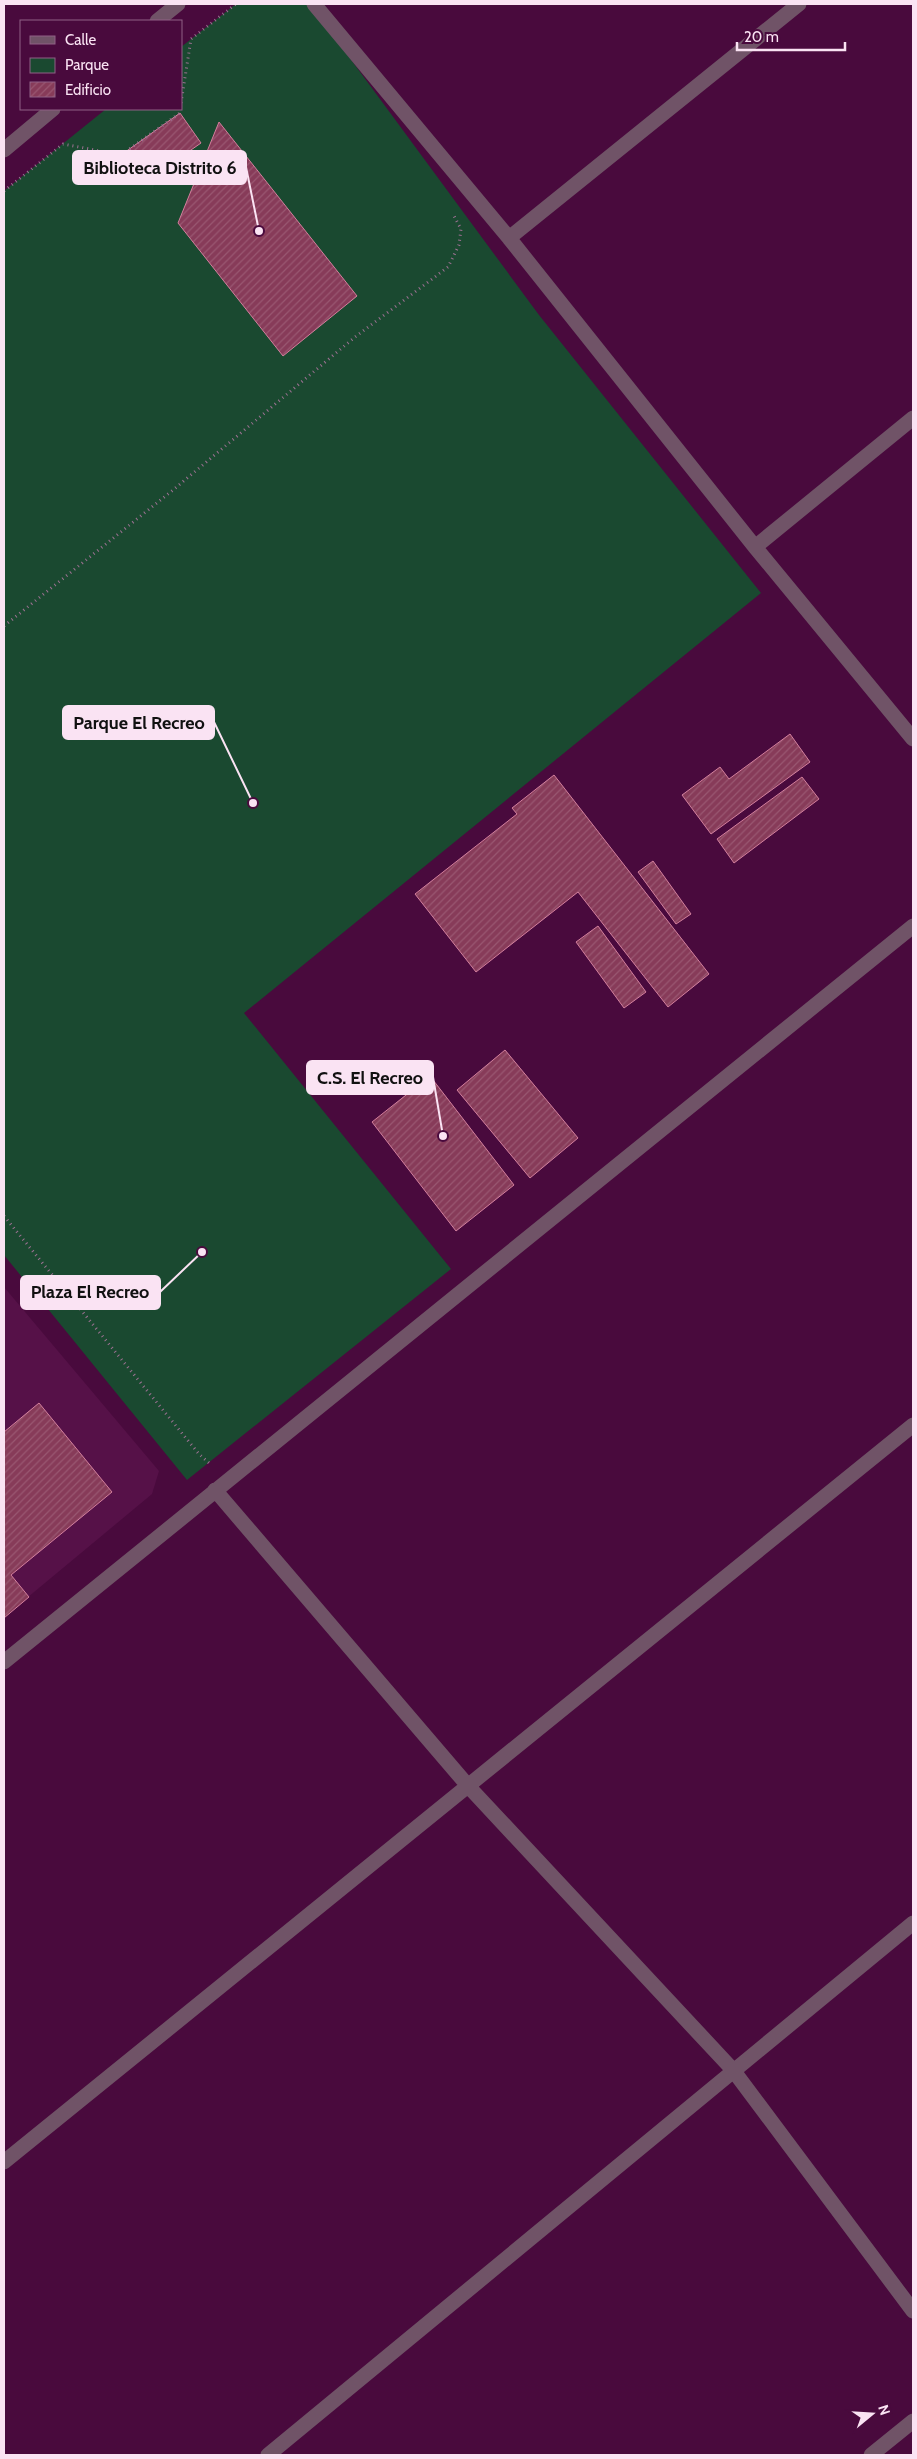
<svg xmlns="http://www.w3.org/2000/svg" width="917" height="2459" viewBox="0 0 917 2459" font-family="Cabin,sans-serif">
  <style>
    .built { fill: #561148 }
    .green { fill: #1a4930 }
    .building { fill: url(#building-hatch); stroke: #d37f9d }
    .lines { fill: none; stroke-linecap: round; stroke-linejoin: round }
    .path { stroke: #9d7193; stroke-width: 3; stroke-dasharray: 1 4; stroke-linecap: butt }
    .minor { stroke: #705367; stroke-width: 15 }
    .leader { fill: none; stroke: #fae3f3; stroke-width: 2 }
    .callout-dot { fill: #fae3f3; stroke: #490a3d; stroke-width: 2 }
    .callout { fill: #fae3f3; stroke: #fae3f3; stroke-width: 2 }
    .callout-label { font-size: 18px; text-anchor: middle; font-weight: bold; fill: #111 }
  </style>
  <defs>
    <pattern id="building-hatch" width="6" height="6" patternUnits="userSpaceOnUse" patternTransform="scale(1.25)"><rect width="6" height="6" fill="#873b59"/><path d="M-1 1l2-2M0 6l6-6M5 7l2-2" fill="none" stroke="#995771"/></pattern>
  </defs>
  <rect width="100%" height="100%" fill="#490a3d"/>
  <!-- built -->
  <path class="built" d="M4 1287 159 1471 152 1494 4 1617Z"/>
  <!-- green -->
  <path class="green" d="M236 4H310L539 315 761 593 244 1013 451 1269 187 1480 4 1255V191L106 109H181V47Z"/>
  <!-- building -->
  <path class="building" d="M180 113 201 143 142 184 121 155Z
    M219 122 357 296 283 356 178 223Z
    M790 734 810 762 711 834 682 795 720 767 729 779Z
    M554 775 709 974 668 1007 578 892 476 972 415 894 517 814 512 808Z
    M802 777 819 799 734 863 717 839Z
    M653 861 691 914 676 924 638 872Z
    M598 926 646 992 624 1008 576 942Z
    M505 1050 578 1138 530 1178 457 1090Z
    M430 1076 514 1185 456 1231 372 1122Z
    M39 1403 112 1492 11 1575 29 1597 4 1618V1432Z"/>
  <g class="lines">
    <!-- path -->
    <path class="path" d="M181 103 191 39 236 4
      M4 191 63 144 121 155 180 113V109
      M4 626 173 490 355 337 448 267 459 245 461 229 454 216
      M4 1216 199 1454 209 1463"/>
    <!-- minor -->
    <path class="minor" d="M314 4 509 238 755 547 913 739
      M157 21 178 4
      M4 150 53 109
      M509 238 799 4
      M755 547 913 418
      M215 1490 469 1787 733 2070 913 2311
      M4 1662 913 926
      M4 2162 913 1425
      M268 2455 913 1923
      M871 2455 913 2421"/>
  </g>
  <!-- callouts -->
  <path class="leader" d="M259 231L246 167M253 803L214 722M443 1136L433 1077M202 1252L160 1292"/>
  <g class="callout-dot">
    <circle cx="259" cy="231" r="5"/>
    <circle cx="253" cy="803" r="5"/>
    <circle cx="443" cy="1136" r="5"/>
    <circle cx="202" cy="1252" r="5"/>
  </g>
  <g class="callout">
    <rect x="73" y="151" width="173" height="33" rx="5"/>
    <rect x="63" y="706" width="151" height="33" rx="5"/>
    <rect x="307" y="1061" width="126" height="33" rx="5"/>
    <rect x="21" y="1276" width="139" height="33" rx="5"/>
  </g>
  <g class="callout-label">
    <text x="160" y="174">Biblioteca Distrito 6</text>
    <text x="139" y="729">Parque El Recreo</text>
    <text x="370" y="1084">C.S. El Recreo</text>
    <text x="90" y="1298">Plaza El Recreo</text>
  </g>
  <!-- border -->
  <rect width="917" height="2459" fill="none" stroke="#fae3f3" stroke-width="10"/>
  <!-- legend -->
  <rect x="20" y="20" width="162" height="90" fill="#490a3d" stroke="#906186"/>
  <rect x="30" y="36" width="25" height="8" fill="#705367" stroke="#906186"/>
  <text x="65" y="45" font-size="15" fill="#fae3f3">Calle</text>
  <rect x="30" y="58" width="25" height="15" fill="#1a4930" stroke="#906186"/>
  <text x="65" y="70" font-size="15" fill="#fae3f3">Parque</text>
  <rect x="30" y="82" width="25" height="15" fill="url(#building-hatch)" stroke="#906186"/>
  <text x="65" y="95" font-size="15" fill="#fae3f3">Edificio</text>
  <!-- north arrow -->
  <g transform="translate(872 2414) rotate(72)" stroke="#490a3d" stroke-width="4" paint-order="stroke">
  <path d="M0-4L9 19L0 12L-9 19Z" fill="#fae3f3"/>
  <text y="-8" font-size="14" font-weight="bold" text-anchor="middle" fill="#fae3f3">N</text>
  </g>
  <!-- scale -->
  <path d="M737 42v8h108v-8" fill="none" stroke="#fae3f3" stroke-width="2.5"/>
  <text x="744" y="42" font-size="15" fill="#fae3f3" stroke="#490a3d" stroke-width="4" paint-order="stroke">20 m</text>
</svg>
